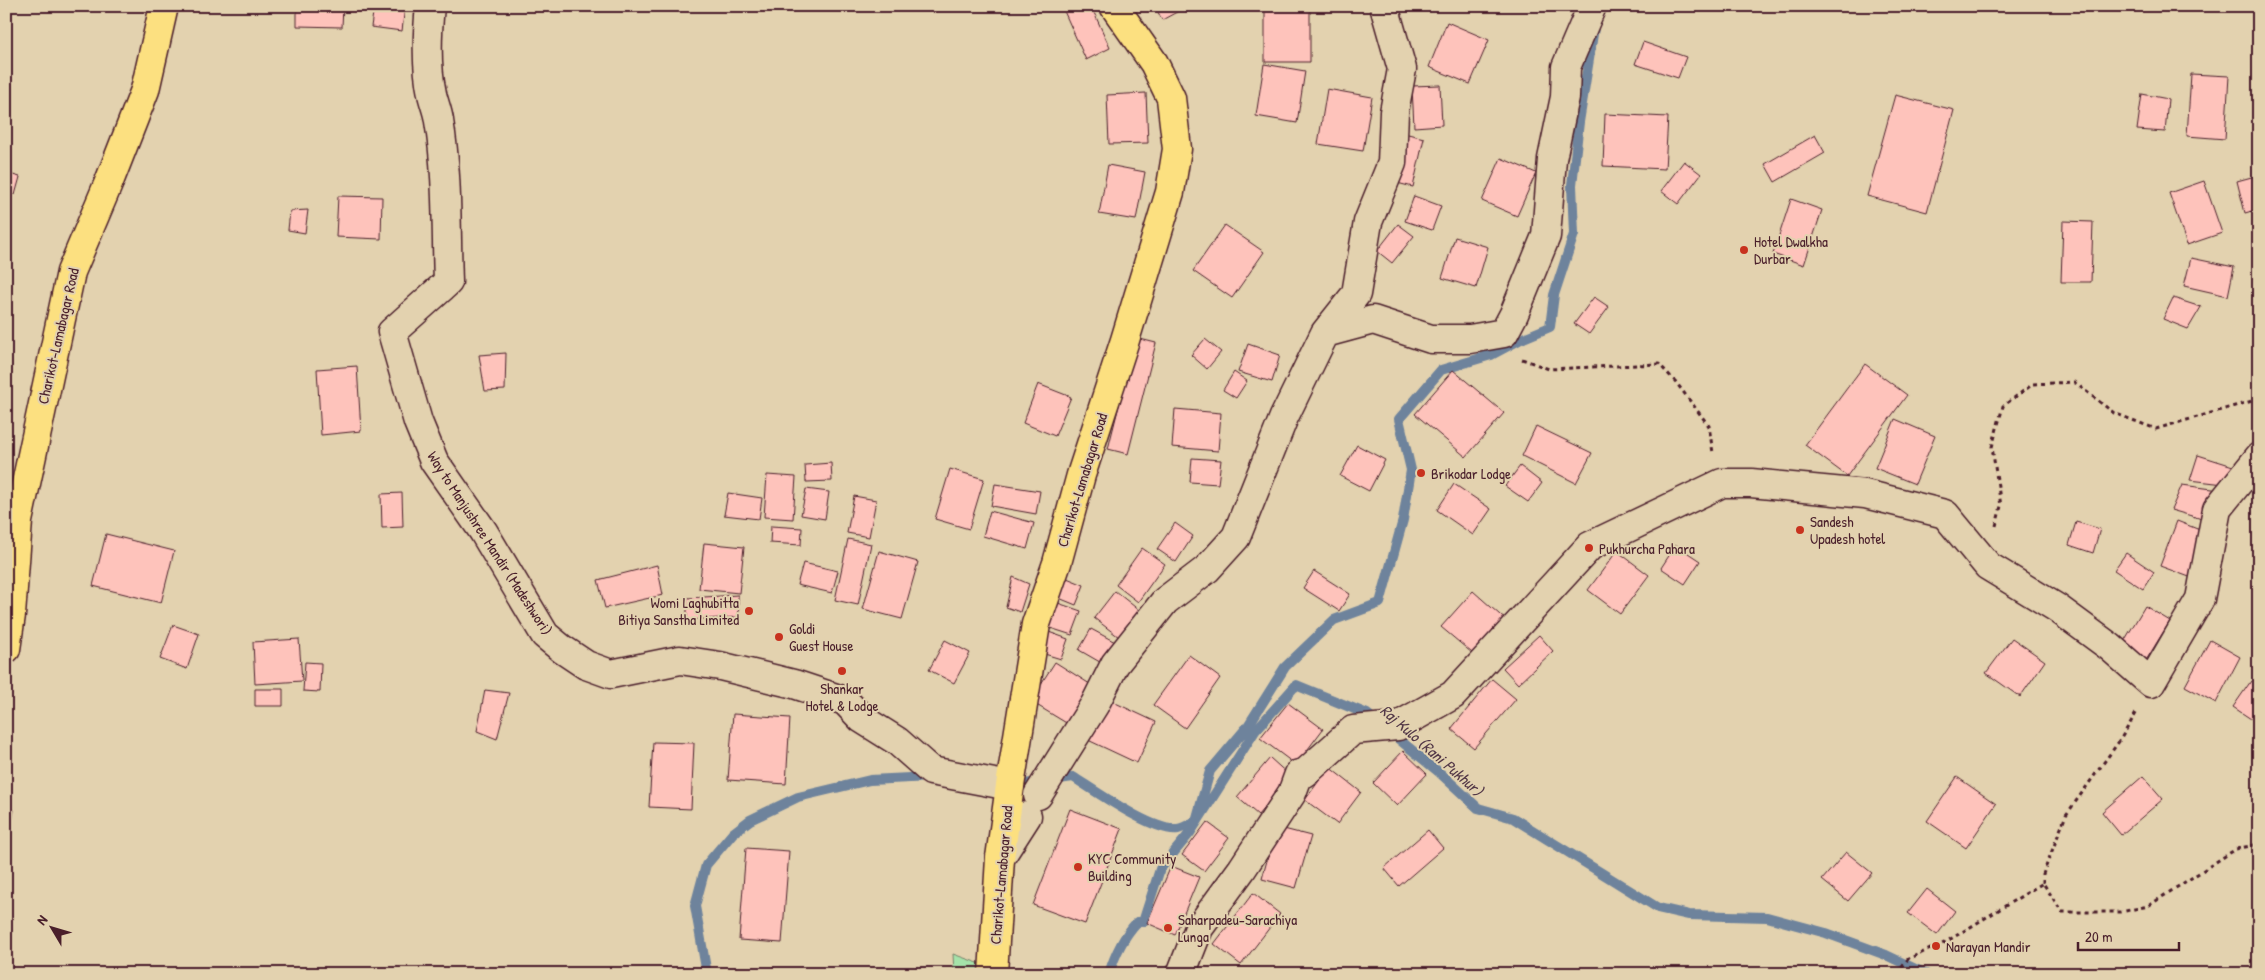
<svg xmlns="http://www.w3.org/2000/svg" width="2265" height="980" viewBox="0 0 2265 980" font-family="'Patrick Hand',sans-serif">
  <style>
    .green { fill: #a5e3aa; stroke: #78816a }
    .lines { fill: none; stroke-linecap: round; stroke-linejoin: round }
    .stream { stroke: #6e839c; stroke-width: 10 }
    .building { fill: #fec3bb; stroke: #4a1f2b }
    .minor-casing { stroke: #4a1f2b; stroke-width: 31 }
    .major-casing { stroke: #4a1f2b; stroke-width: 31 }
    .path { stroke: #4a1f2b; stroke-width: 3; stroke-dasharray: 4 4; stroke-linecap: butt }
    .minor { stroke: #e3d2af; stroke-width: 28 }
    .major { stroke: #fce080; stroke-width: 28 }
    .poi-dot { fill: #c8321e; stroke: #e3d2af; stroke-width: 2 }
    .labels { text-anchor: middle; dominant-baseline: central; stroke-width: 4; stroke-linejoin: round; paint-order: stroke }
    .poi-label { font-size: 15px; fill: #4a1f2b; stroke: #e3d2af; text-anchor: start }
    .street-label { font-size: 15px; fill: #4a1f2b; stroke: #e3d2af }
    .water-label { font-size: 16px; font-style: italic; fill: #533847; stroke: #e3d2af }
  </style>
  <rect width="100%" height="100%" fill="#e3d2af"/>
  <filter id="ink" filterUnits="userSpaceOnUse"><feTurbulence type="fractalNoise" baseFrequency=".02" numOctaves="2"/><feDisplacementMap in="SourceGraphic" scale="10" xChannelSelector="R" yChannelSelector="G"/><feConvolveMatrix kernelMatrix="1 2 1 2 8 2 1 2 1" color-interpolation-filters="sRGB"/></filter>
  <g filter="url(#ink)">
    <!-- green -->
    <path class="green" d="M953 954 1009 974H954Z"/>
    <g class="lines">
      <!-- stream -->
      <path class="stream" d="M1390 732 1440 773 1478 808 1513 818 1658 908 1689 915 1767 917 1826 933 1886 955 1926 974
        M1011 786 1073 777C1094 790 1154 833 1178 829 1183 828 1190 824 1196 821L1210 771 1248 726 1285 667 1334 620 1380 603 1403 520 1411 470 1399 419 1441 370 1491 355 1519 340 1550 327 1554 295 1574 234 1572 185 1579 122 1594 28
        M707 974 695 906 706 865 733 833 750 820 798 797 870 780 930 777
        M1109 974C1115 954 1123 937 1137 922H1143L1160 869 1190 833 1255 731 1296 685 1367 714 1379 723
        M2084 974H2092"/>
    </g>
    <!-- building -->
    <path class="building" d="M297 6H343L342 27 297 26Z
      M374 6H405L402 31 371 27Z
      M1075 6H1091L1110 48 1086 60 1064 11Z
      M1155 6H1188L1162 20Z
      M1265 6H1310V62H1265Z
      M1447 22 1489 40 1470 84 1429 67Z
      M1643 42 1686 57 1678 78 1635 64Z
      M1264 64 1305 71 1297 123 1256 116Z
      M2191 74 2229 76 2225 139 2187 136Z
      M1440 85 1442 125 1414 127 1412 86Z
      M1327 89 1372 97 1363 151 1318 144Z
      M1146 93 1148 143 1109 144 1107 95Z
      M2142 94 2168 99 2165 132 2137 130Z
      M1895 95 1954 110 1927 212 1867 196Z
      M6 110 11 134 6 135Z
      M1605 114 1668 117 1665 169 1603 166Z
      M1404 133 1424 138 1413 187 1393 182Z
      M1815 135 1825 153 1775 182 1765 164Z
      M1501 158 1536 173 1517 216 1482 201Z
      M1684 161 1701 174 1678 204 1661 191Z
      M1108 165 1145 172 1136 220 1099 214Z
      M6 173 20 177 15 195 6 192Z
      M2259 175V209L2245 213 2237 181Z
      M2204 181 2222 233 2187 245 2169 193Z
      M338 196 382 197 381 239 336 237Z
      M1414 196 1441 206 1432 230 1405 221Z
      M1791 199 1822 210 1804 265 1773 254Z
      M308 210 305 233 288 230 290 211Z
      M2063 221 2093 222 2091 282H2061Z
      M1398 224 1414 236 1392 263 1377 251Z
      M1225 225 1264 252 1232 298 1193 271Z
      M1455 237 1488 247 1476 288 1442 278Z
      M2191 258 2234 267 2228 296 2184 286Z
      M1594 297 1609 307 1589 334 1574 324Z
      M2173 298 2201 307 2188 329 2163 319Z
      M1136 338 1156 343 1128 454 1108 449Z
      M1205 339 1221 352 1207 369 1191 355Z
      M1248 344 1280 355 1272 382 1238 372Z
      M506 353 505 390 485 391 479 355Z
      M1865 364 1907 395 1847 476 1805 445Z
      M357 366 361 431 321 435 317 369Z
      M1453 370 1504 413 1466 457 1415 414Z
      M1234 372 1247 381 1236 398 1223 390Z
      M1038 384 1071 397 1055 436 1023 423Z
      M1175 409 1221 413 1218 451 1172 447Z
      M1895 419 1935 436 1915 484 1875 468Z
      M1536 426 1592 453 1576 483 1522 456Z
      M1357 445 1385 460 1369 491 1340 476Z
      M2198 455 2233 466 2224 484 2190 480Z
      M1192 458 1221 460 1218 484 1190 482Z
      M831 463 832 481 806 482 805 465Z
      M1520 466 1542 483 1528 502 1505 486Z
      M950 469 984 479 969 529 935 519Z
      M767 475 796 477 793 519 764 517Z
      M995 484 1040 491 1036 514 991 506Z
      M1454 484 1491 509 1473 535 1437 510Z
      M2182 485 2220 490 2209 521 2171 510Z
      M806 489 829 492 825 519 801 515Z
      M402 493 403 527 382 528 381 494Z
      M728 493 762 498 759 519 724 515Z
      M854 496 876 500 869 537 847 533Z
      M990 511 1034 523 1027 549 983 536Z
      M2177 521 2210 534 2192 578 2160 566Z
      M2076 522 2100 529 2093 553 2069 545Z
      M1175 523 1193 536 1176 562 1157 549Z
      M771 526 802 528 801 545 770 543Z
      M106 534 174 551 161 603 93 586Z
      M848 539 871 544 858 605 835 600Z
      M704 543 744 547 739 593 699 589Z
      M1676 545 1700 561 1685 584 1661 568Z
      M1142 548 1165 564 1138 602 1116 585Z
      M879 551 918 562 902 619 863 609Z
      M1617 551 1649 575 1620 614 1588 590Z
      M2126 553 2154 572 2143 589 2114 570Z
      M803 563 838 571 832 593 797 585Z
      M657 565 663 595 605 608 598 580Z
      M1314 571 1350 594 1339 611 1303 588Z
      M1062 576 1084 585 1076 605 1054 596Z
      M1013 577 1029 584 1020 612 1006 607Z
      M1115 591 1140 611 1119 637 1094 618Z
      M1473 591 1509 623 1478 658 1441 627Z
      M738 595 739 617 687 620V598Z
      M1052 601 1081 611 1072 635 1044 626Z
      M2145 606 2170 621 2145 662 2120 648Z
      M173 625 199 634 187 669 160 659Z
      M1091 629 1117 643 1105 665 1079 650Z
      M1046 631 1068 639 1061 659 1038 652Z
      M1539 635 1553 651 1518 684 1503 668Z
      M2012 638 2045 661 2020 697 1986 673Z
      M299 639 302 681 255 684 253 642Z
      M945 640 970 653 954 683 929 670Z
      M2210 640 2240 657 2216 703 2185 686Z
      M1189 655 1220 678 1185 728 1153 705Z
      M305 662 321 663 320 692 303 691Z
      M1055 662 1093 686 1068 724 1030 701Z
      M1492 679 1516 699 1474 748 1451 729Z
      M2251 681 2259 686V707L2251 719 2233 707Z
      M255 689H283V706H255Z
      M485 690 509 693 497 739 477 731Z
      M1107 699 1156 722 1137 763 1088 740Z
      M1288 703 1323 729 1296 765 1260 738Z
      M733 714 790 718 786 784 728 780Z
      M653 742 694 743 691 809 649 807Z
      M1403 751 1427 774 1397 806 1373 783Z
      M1270 758 1290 776 1258 815 1237 797Z
      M1329 767 1361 792 1337 824 1305 800Z
      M2143 776 2163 799 2121 835 2102 812Z
      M1957 777 1996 804 1966 848 1927 821Z
      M6 809 14 810 6 859Z
      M1070 809 1122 829 1085 924 1033 905Z
      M1207 822 1229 838 1204 871 1182 855Z
      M1276 827 1311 836 1296 888 1262 879Z
      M1428 830 1443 848 1399 886 1384 868Z
      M746 848 789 851 782 943 739 940Z
      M1846 852 1872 873 1848 901 1822 880Z
      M1171 866 1199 877 1175 935 1147 923Z
      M1927 889 1955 911 1937 935 1908 913Z
      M1253 893 1280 914 1241 965 1214 944Z"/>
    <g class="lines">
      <!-- minor casing -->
      <g class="minor-casing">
        <path id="minor" d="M430 6C427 35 426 66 432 94 434 103 438 112 439 121 448 173 446 229 448 282L392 332 418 422 434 461 483 531 545 635 562 649 586 665 611 674 680 660 720 666 794 684 845 701 862 719 897 741 931 771 1010 786
          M1325 333 1356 294 1368 222 1392 163 1394 112 1402 69 1384 6
          M1038 795 1095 704 1115 664 1165 601 1207 569 1236 537 1284 417 1325 333 1373 320 1431 339H1470L1504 333 1514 314 1546 236 1552 159 1565 97 1566 67 1592 6
          M1000 858 1027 816
          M1181 974 1199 928 1242 869 1292 793 1299 774 1305 773 1353 730 1398 726 1453 695 1590 546 1722 483H1751L1865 494 1945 514 1988 566 2057 608 2110 647 2151 683 2200 599 2217 509 2259 457"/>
      </g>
      <!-- major casing -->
      <g class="major-casing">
        <path id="major" d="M6 649 11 615 18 521 71 272 109 182 145 90 164 6
          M993 974 1000 858 1010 786 1036 624 1057 563 1081 475 1125 340 1170 192 1177 149 1171 98 1154 63 1114 6"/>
      </g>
      <!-- path -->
      <path class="path" d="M1522 359 1549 369 1659 364 1675 381 1709 426 1713 453
        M1996 526 2001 506 1992 447 2003 406 2033 384 2074 382 2114 413 2156 429 2259 399
        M2043 883V874L2066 815 2120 740 2138 710
        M1897 974 1908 959 1944 943 2043 883 2062 912H2121L2148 906 2236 849 2259 844"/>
      <!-- minor -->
      <use href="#minor" class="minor"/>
      <!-- major -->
      <use href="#major" class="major"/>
    </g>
  </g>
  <!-- markers -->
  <g class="poi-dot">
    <circle cx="1744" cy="250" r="5"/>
    <circle cx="1421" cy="473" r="5"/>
    <circle cx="1800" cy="530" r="5"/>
    <circle cx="1589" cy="548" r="5"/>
    <circle cx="749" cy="611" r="5"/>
    <circle cx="779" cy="637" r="5"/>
    <circle cx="842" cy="671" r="5"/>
    <circle cx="1078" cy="867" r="5"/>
    <circle cx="1168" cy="928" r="5"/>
    <circle cx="1936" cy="946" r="5"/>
  </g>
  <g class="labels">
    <!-- poi labels -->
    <g class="poi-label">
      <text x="1754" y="241">Hotel Dwalkha<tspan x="1754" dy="17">Durbar</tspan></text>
      <text x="1431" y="473">Brikodar Lodge</text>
      <text x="1810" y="521">Sandesh<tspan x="1810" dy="17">Upadesh hotel</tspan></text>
      <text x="1599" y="548">Pukhurcha Pahara</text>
      <text x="739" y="602" text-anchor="end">Womi Laghubitta<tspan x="739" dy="17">Bitiya Sanstha Limited</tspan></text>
      <text x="789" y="628">Goldi<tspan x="789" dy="17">Guest House</tspan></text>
      <text x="842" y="688" text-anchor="middle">Shankar<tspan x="842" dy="17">Hotel &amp; Lodge</tspan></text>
      <text x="1088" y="858">KYC Community<tspan x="1088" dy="17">Building</tspan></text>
      <text x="1178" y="919">Saharpadeu-Sarachiya<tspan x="1178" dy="17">Lunga</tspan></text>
      <text x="1946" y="946">Narayan Mandir</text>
    </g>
    <!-- street labels -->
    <g class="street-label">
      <text transform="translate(58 336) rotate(-77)">Charikot-Lamabagar Road</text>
      <text transform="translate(1082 480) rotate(-73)">Charikot-Lamabagar Road</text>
      <text transform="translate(490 543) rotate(57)">Way to Manjushree Mandir (Madeshwori)</text>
      <text transform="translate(1001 875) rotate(-85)">Charikot-Lamabagar Road</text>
    </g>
    <!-- water labels -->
    <g class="water-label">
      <text transform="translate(1432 750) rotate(41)">Raj Kulo (Rani Pukhur)</text>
    </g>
  </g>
  <!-- margin -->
  <rect width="2265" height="980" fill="none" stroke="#e3d2af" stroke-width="25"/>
  <rect x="12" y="12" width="2240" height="955" fill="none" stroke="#4a1f2b" stroke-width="2" filter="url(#ink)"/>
  <!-- north arrow -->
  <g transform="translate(52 928) rotate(308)" stroke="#e3d2af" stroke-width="4" paint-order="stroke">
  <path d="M0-4L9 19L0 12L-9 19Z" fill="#4a1f2b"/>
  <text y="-8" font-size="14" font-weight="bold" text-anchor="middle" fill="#4a1f2b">N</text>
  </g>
  <!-- scale -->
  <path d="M2078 942v8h101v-8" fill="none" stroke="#4a1f2b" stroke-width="2.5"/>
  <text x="2085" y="942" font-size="15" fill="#4a1f2b" stroke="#e3d2af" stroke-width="4" paint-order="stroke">20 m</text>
</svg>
